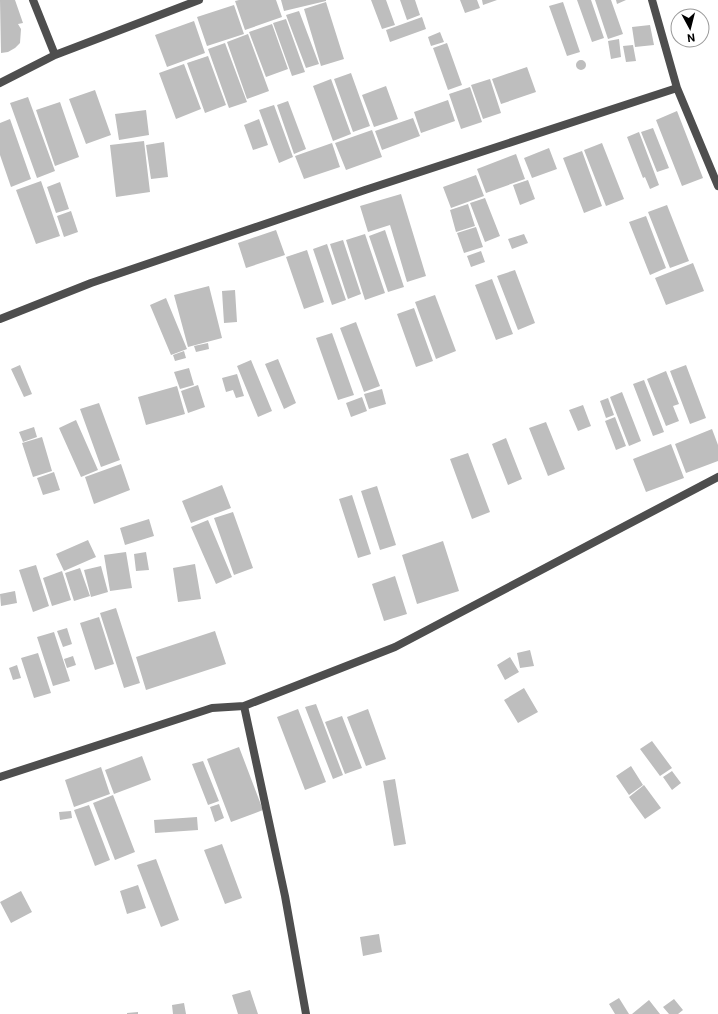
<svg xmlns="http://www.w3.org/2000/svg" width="718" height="1014" viewBox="0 0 718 1014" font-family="Roboto,sans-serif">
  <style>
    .building { fill: #bebebe }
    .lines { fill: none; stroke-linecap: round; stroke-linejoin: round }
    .minor { stroke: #4e4e4e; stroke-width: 8 }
  </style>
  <rect width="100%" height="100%" fill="#fff"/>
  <!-- building -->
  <path class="building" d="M0 0H15L23 23 18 24 21 29 20 43 15 48 8 52 1 53Z
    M239 0H276L282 17 245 30 235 1Z
    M281 0H326V1L284 11Z
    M371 0H386L395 25 382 29Z
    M400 0H415L420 15 407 20Z
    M460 0H477L480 8 465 13Z
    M482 0H497L483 5Z
    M577 0H591L604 38 592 42Z
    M595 0H611L623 34 608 39Z
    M616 0H626L617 4Z
    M326 2 344 59 321 66 304 9Z
    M563 2 580 52 567 56 549 6Z
    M234 5 244 34 207 46 197 17Z
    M299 11 319 64 306 68 286 15Z
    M422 17 426 29 390 42 386 30Z
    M286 19 305 72 292 76 273 23Z
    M194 21 205 53 167 67 155 35Z
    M272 24 288 69 266 77 249 32Z
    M650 25 654 45 635 47 632 27Z
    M440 32 444 42 431 46 428 37Z
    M248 34 269 91 247 99 227 42Z
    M619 39 621 57 611 59 608 41Z
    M225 43 247 102 229 108 208 49Z
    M447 43 462 85 448 90 433 48Z
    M633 45 636 61 626 62 623 46Z
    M208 56 226 105 205 113 187 63Z
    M576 65a5 5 0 1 1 10 0a5 5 0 1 1-10 0Z
    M184 64 201 109 176 119 159 73Z
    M527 67 536 92 501 104 492 79Z
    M351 73 370 126 353 132 334 79Z
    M331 79 351 134 333 141 313 86Z
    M490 79 501 113 483 119 471 85Z
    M386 86 398 119 374 127 362 95Z
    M470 87 482 122 461 129 449 94Z
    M95 90 111 135 86 144 69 99Z
    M28 97 55 171 37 178 10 103Z
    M448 100 455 121 421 133 414 112Z
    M288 101 306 149 294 154 277 105Z
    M60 102 79 157 55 166 36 110Z
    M274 105 293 157 279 163 259 110Z
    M146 110 149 135 119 140 115 114Z
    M677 111 703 178 682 186 656 120Z
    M413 118 420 136 382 150 375 131Z
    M10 119 31 179 11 187 0 155V123Z
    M259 119 268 145 253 150 244 125Z
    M653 128 669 168 657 172 641 132Z
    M372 130 382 157 346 170 335 143Z
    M639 132 659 185 650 189 645 177 643 178 627 137Z
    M144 141 150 192 116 197 110 145Z
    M164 142 168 177 151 179 146 145Z
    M332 143 340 167 304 179 295 156Z
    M602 143 624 199 606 206 584 150Z
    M549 148 557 169 532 178 524 158Z
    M582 151 602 206 584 213 563 158Z
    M516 154 525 179 486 193 477 169Z
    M476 175 484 196 451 208 443 187Z
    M528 180 535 199 520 205 513 185Z
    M41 181 60 236 36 244 16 190Z
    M60 182 69 209 56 213 47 187Z
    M401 194 426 276 407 282 390 225 368 232 360 206Z
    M485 198 500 236 485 242 470 203Z
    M468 204 475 226 456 232 450 210Z
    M667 205 689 261 670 268 648 212Z
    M71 211 78 232 64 237 57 216Z
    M646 216 666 268 650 275 629 222Z
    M476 227 483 247 464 253 457 233Z
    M276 230 285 255 246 268 238 243Z
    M385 230 404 287 388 292 369 236Z
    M365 234 385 293 365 300 346 240Z
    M524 234 528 243 512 249 508 239Z
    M343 240 361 294 348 299 330 244Z
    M327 244 346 300 332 305 313 249Z
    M307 250 324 302 304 309 286 257Z
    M481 251 485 262 471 267 467 256Z
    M693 263 704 291 666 305 655 278Z
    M515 270 535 323 518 330 497 276Z
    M492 279 513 334 496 340 475 285Z
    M209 286 222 338 188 347 174 295Z
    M235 290 237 322 224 323 222 291Z
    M435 295 456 351 436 359 415 302Z
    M166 298 187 349 171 355 150 305Z
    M414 308 433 361 416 367 397 314Z
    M356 322 380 386 364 392 340 328Z
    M332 333 354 395 338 400 316 338Z
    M208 343 209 349 196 352 194 346Z
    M184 351 186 358 175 361 173 355Z
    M278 359 296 403 284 409 265 364Z
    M251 360 272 411 258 417 237 366Z
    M20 365 32 394 24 397 11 369Z
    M686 365 706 418 690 424 670 371Z
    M189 368 194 385 180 389 174 372Z
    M666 371 679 404 673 406 679 421 666 426 647 379Z
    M237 374 244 396 236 398 233 390 226 392 222 378Z
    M644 380 664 432 653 436 633 384Z
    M198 385 205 407 188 413 181 391Z
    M177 386 185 414 146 425 138 397Z
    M382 389 386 404 369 409 364 394Z
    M622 392 641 441 629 446 610 397Z
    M362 397 367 411 351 417 346 403Z
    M608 398 614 415 606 418 600 401Z
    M99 403 120 460 101 467 80 409Z
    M583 405 591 426 578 431 569 410Z
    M615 417 626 446 616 450 605 421Z
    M76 420 98 470 81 477 59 428Z
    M546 422 565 469 548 476 529 428Z
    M34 427 37 437 23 442 19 432Z
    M712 429 718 445V461L686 473 675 444Z
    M42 437 52 471 33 477 22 443Z
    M506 438 522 479 508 485 492 444Z
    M671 444 684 478 646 492 633 459Z
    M468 453 490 512 472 519 450 459Z
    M121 464 130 490 94 504 85 477Z
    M54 472 60 490 43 495 37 478Z
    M222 485 231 508 191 523 182 501Z
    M377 486 396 545 380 550 361 491Z
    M352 495 371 554 358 558 339 499Z
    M233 512 253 568 234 575 214 518Z
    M149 519 154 536 125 545 120 528Z
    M208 520 232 577 216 584 191 527Z
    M88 540 96 557 64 571 56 554Z
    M443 541 459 591 417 604 402 555Z
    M126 552 132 588 110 591 104 555Z
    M146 552 149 570 136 571 134 554Z
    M195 564 201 599 178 602 173 568Z
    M36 565 49 606 33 612 19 570Z
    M101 566 108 592 91 597 84 570Z
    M80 568 90 596 74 601 65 573Z
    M62 571 71 600 52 606 43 578Z
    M395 576 407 614 384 621 372 584Z
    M15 591 17 603 1 606 0 594Z
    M116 608 140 683 124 688 100 613Z
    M99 617 114 664 95 670 80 623Z
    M67 628 72 644 63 647 57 631Z
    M215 631 226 664 146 690 136 657Z
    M54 632 70 681 53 686 37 637Z
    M530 650 534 666 520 668 517 653Z
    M38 653 51 693 34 698 21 658Z
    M73 656 76 665 67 668 64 659Z
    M510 657 519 672 505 680 497 665Z
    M17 665 21 678 13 680 9 668Z
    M524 688 538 712 518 723 504 700Z
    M316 704 343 775 333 779 305 707Z
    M298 709 326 782 305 790 277 717Z
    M368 709 386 759 366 766 347 717Z
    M342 716 362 768 345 774 325 722Z
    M652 741 672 768 660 776 640 749Z
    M239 747 263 810 231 822 207 759Z
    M142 756 151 780 114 794 105 770Z
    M203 761 219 801 208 805 192 764Z
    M631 766 643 785 629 795 616 776Z
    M101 767 110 794 74 807 65 780Z
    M672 771 681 783 672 790 663 777Z
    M395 779 406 844 394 846 383 781Z
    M644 785 661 808 645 819 629 797Z
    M113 795 135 852 115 860 93 803Z
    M219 804 224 818 215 822 210 807Z
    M89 805 110 860 95 866 74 810Z
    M71 811 72 818 60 820 59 812Z
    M197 817 198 830 155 833 154 820Z
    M222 844 242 898 225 904 204 850Z
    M156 859 179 920 161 927 137 865Z
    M138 885 146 908 127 914 120 891Z
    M21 891 32 912 11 923 0 902Z
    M379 934 382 952 363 956 360 937Z
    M250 990 258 1014H238L232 995Z
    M619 998 629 1014H615L609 1004Z
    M674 999 683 1010 678 1014H669L663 1007Z
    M649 1000 660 1014H632Z
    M184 1003 186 1014H173L172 1005Z
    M138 1012V1014H127V1013Z"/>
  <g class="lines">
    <!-- minor -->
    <path class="minor" d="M33 0 55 55 199 0
      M652 0 677 88 718 186
      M0 83 55 55
      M0 319 91 283 365 190 677 88
      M244 706 285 896 306 1014
      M0 777 212 708 244 706 395 647 718 477"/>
  </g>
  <!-- north arrow -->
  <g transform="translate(690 28) rotate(173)"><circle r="19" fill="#ffffff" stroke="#999999"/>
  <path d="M0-3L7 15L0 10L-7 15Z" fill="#000000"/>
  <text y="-6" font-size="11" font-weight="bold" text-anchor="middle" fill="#000000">N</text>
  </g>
</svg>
